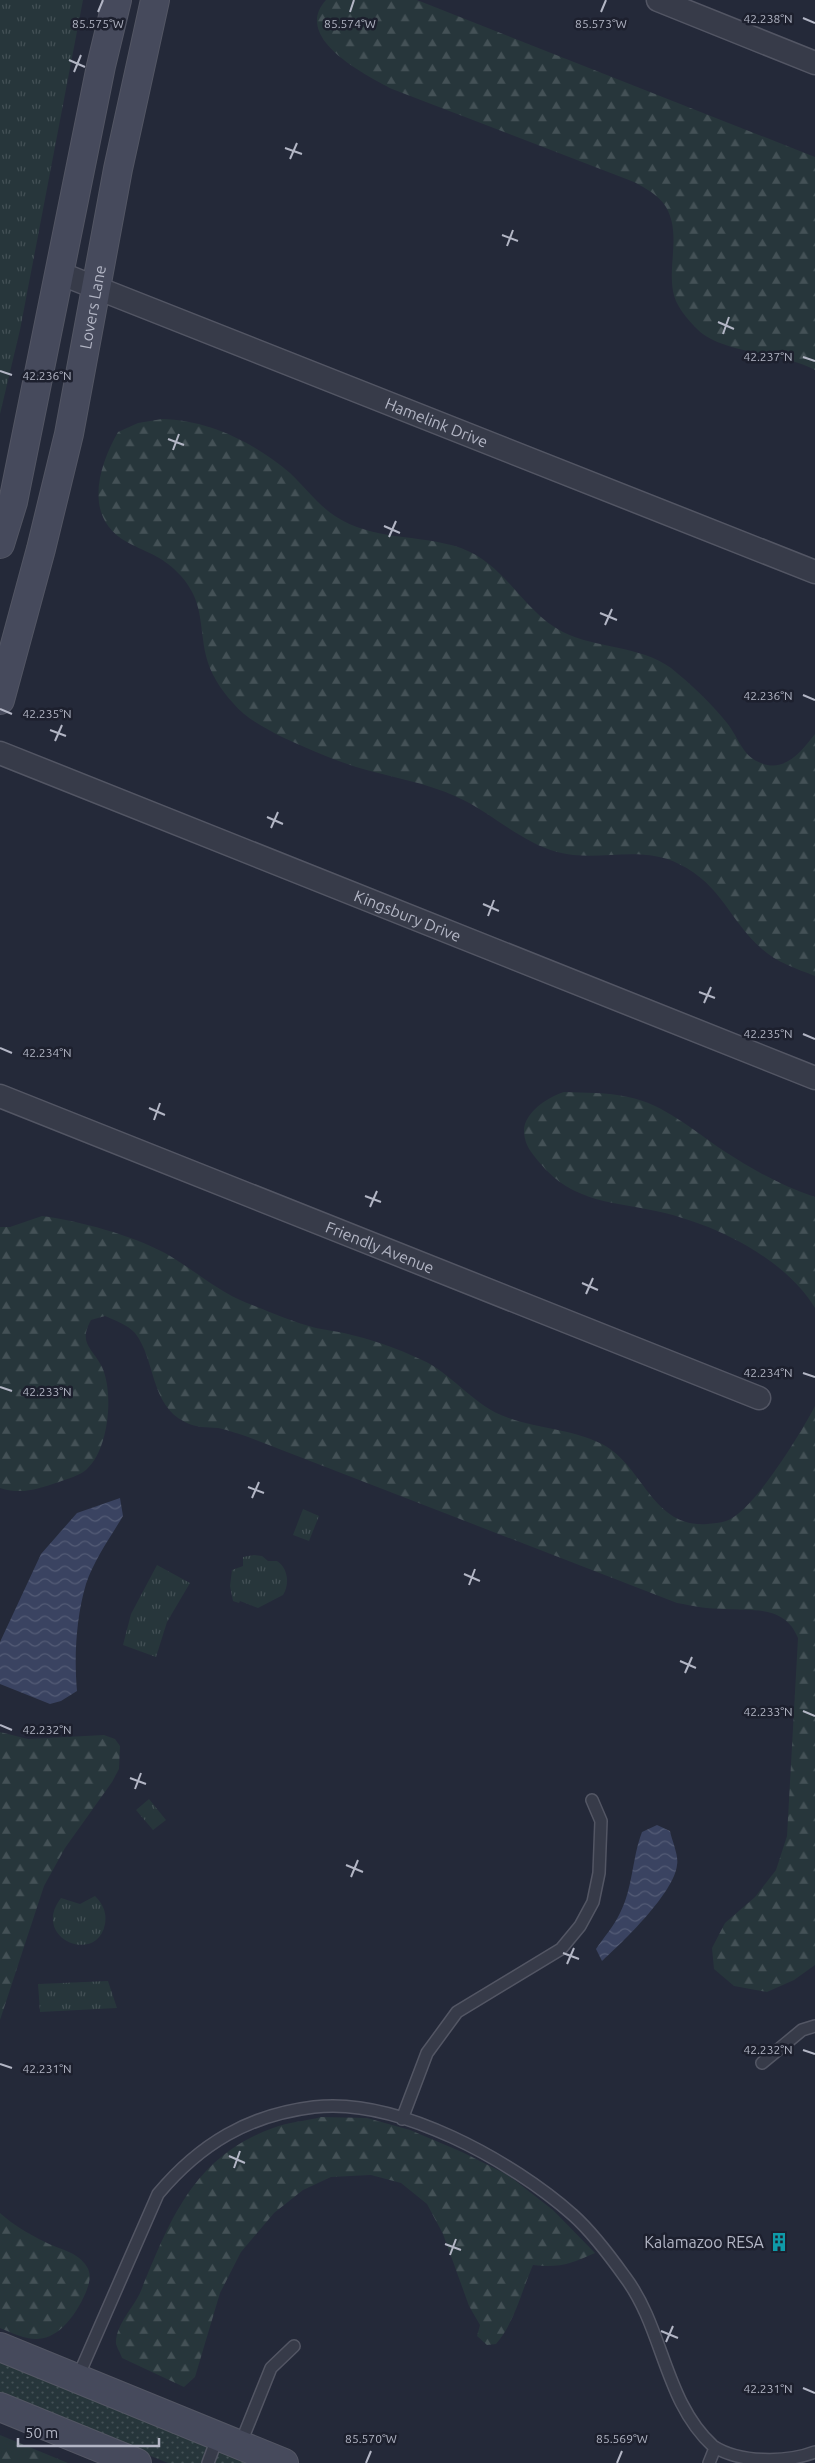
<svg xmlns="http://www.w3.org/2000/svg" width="815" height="2463" viewBox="0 0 815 2463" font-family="Ubuntu,sans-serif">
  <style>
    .grass { fill: url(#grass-dots) }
    .forest { fill: url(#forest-firs) }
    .park { fill: url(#park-tufts) }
    .water { fill: url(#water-waves) }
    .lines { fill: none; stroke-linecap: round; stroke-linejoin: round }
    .lane-casing { stroke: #535664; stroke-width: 14 }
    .street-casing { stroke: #535664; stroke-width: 25 }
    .secondary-casing { stroke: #535664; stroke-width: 30 }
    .lane { stroke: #373b49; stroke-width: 11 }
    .street { stroke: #373b49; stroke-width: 22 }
    .secondary { stroke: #464a5c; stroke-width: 28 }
    .ticks { fill: none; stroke: #b3b6c5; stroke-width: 2 }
    .labels { text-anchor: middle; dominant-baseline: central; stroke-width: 5; stroke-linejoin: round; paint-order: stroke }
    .street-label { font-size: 16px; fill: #b3b6c5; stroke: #1d202e }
    .poi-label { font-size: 16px; fill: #b3b6c5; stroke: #1d202e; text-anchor: end }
    .ticks-label { font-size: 12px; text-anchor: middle; fill: #b3b6c5; stroke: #1d202e; stroke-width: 5; stroke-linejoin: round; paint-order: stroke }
  </style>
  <defs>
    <pattern id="grass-dots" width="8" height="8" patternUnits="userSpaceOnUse" patternTransform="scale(1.25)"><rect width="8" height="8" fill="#27363b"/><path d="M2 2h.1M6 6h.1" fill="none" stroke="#445156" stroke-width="1.8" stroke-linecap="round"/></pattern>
    <pattern id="forest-firs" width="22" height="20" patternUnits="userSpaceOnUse" patternTransform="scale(1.25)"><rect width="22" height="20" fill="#27363b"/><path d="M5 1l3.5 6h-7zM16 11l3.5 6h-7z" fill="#445156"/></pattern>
    <pattern id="park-tufts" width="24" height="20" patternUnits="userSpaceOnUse" patternTransform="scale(1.25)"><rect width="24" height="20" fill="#27363b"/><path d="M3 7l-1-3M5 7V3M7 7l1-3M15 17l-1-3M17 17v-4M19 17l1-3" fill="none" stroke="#445156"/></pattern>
    <pattern id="water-waves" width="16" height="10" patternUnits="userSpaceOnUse" patternTransform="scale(1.25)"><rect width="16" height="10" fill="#3a4361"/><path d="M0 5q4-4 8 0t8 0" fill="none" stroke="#545c76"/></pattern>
  </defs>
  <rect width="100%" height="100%" fill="#242939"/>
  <!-- grass -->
  <path class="grass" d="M0 2361 254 2463H168L0 2395Z"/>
  <!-- forest -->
  <path class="forest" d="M326 0H417L815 157V370C782 351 723 355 697 329 687 319 675 305 673 291 668 264 681 233 666 207 659 195 645 188 634 182L392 89C367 76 291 38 326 0Z
    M162 419C209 420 255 443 290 473 305 487 318 505 335 516 372 541 421 534 461 548 507 565 523 612 563 632 597 649 639 645 671 668 691 684 711 703 727 723 739 738 742 756 761 763 786 773 802 750 815 734V976C797 969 776 962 762 949 729 920 722 885 679 864 640 844 598 863 557 852 520 842 491 812 457 797 425 782 389 777 356 767 331 759 306 748 282 737 265 728 245 718 233 703 221 690 210 673 206 656 199 625 204 602 181 576 163 556 149 554 127 542 83 518 98 467 118 432L138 423Z
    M564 1092C585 1093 607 1092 628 1097 664 1104 694 1131 724 1151 753 1170 782 1186 815 1197V1308C797 1278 763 1253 732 1238 711 1227 688 1219 665 1213 616 1201 574 1205 539 1162 531 1152 525 1146 524 1132 523 1113 548 1097 564 1092Z
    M42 1216C80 1221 131 1235 165 1253 193 1269 217 1291 247 1303 270 1312 293 1322 316 1328 325 1330 335 1331 344 1333 370 1339 397 1348 422 1360 451 1373 471 1402 501 1415 534 1429 570 1428 602 1444 643 1465 652 1528 707 1524 713 1523 720 1523 726 1521 753 1512 801 1433 815 1406V1965L794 1980 767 1992 734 1986 714 1969 712 1948 725 1923 755 1897 776 1870 787 1836 798 1638C785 1605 753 1611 724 1609 708 1609 693 1606 677 1603L248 1437C239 1434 228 1430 218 1428 206 1427 196 1428 185 1422 150 1405 156 1360 135 1333 128 1325 114 1320 105 1316L91 1320C78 1344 92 1347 102 1367 114 1393 109 1449 87 1469 81 1475 67 1479 59 1482 37 1489 23 1495 0 1488V1227H10Z
    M0 1732 28 1739 104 1735 115 1739 120 1746 119 1769 112 1782 65 1848 44 1886 0 2020Z
    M321 2117 367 2118 410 2130 462 2152 508 2175 553 2210 595 2253C570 2264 560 2268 533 2265 521 2292 515 2322 496 2344L487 2345 477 2336 480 2325 469 2306 443 2234 427 2204 401 2183 371 2175 331 2177 303 2190 274 2213 241 2252 220 2293 195 2377 184 2387 122 2358C121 2354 117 2348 116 2344 115 2326 133 2308 140 2293 170 2220 193 2157 273 2128 288 2122 306 2121 321 2117Z
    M0 2213C13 2225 29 2234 45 2242 58 2249 79 2252 87 2267 92 2275 89 2284 86 2292 80 2306 73 2317 63 2327 42 2347 23 2338 0 2328Z
    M0 2435 68 2463H0Z"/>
  <!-- park -->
  <path class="park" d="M0 0H83L20 330 0 414Z
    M303 1509 319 1516 309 1541 293 1535Z
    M254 1555 262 1556 268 1561H277C288 1568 290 1584 283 1595L258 1608 240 1601 239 1603 233 1601 230 1586 232 1570 243 1566V1557Z
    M157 1565 190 1583 167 1622 156 1657 123 1645 131 1614Z
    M149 1799 166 1820 153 1830 136 1810Z
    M95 1896C103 1904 107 1913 105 1924 97 1966 30 1938 61 1898L80 1904Z
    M108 1981 117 2008 40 2012 38 1984Z"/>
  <!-- water -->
  <path class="water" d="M120 1498 123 1516C111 1536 93 1562 86 1584 76 1618 74 1657 77 1691L61 1701 50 1704 0 1684V1642L41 1554 77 1513Z
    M657 1825 670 1831C672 1841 679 1856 677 1865 674 1893 623 1942 602 1961L596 1949C604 1937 614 1926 620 1913 633 1888 632 1858 642 1832Z"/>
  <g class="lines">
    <!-- lane casing -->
    <g class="lane-casing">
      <path id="lane" d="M762 2063 802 2030 815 2026
        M402 2119 427 2053 457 2012 561 1949 580 1926 593 1902 599 1873 601 1821 592 1800
        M77 2379 158 2194C200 2144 248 2115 314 2107 398 2097 512 2161 573 2215 592 2232 610 2256 625 2277 664 2329 664 2401 713 2446 739 2463 786 2463 815 2452
        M240 2445 271 2368 294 2346
        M208 2463 218 2436
        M709 2463 715 2448"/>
    </g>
    <!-- street casing -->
    <g class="street-casing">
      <g id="street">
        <path d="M658 0 815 63"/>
        <path id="s1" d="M59 273 815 572"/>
        <path id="s2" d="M0 753 815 1078"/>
        <path id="s3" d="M0 1096 759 1398"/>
      </g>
    </g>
    <!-- secondary casing -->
    <g class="secondary-casing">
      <g id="secondary">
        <path d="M0 544 13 502 101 66 117 0"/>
        <path id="s4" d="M0 700 41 549 69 434 118 169 155 0"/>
        <path d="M0 2347 284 2463"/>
        <path d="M0 2407 137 2463"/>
      </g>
    </g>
    <!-- lane -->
    <use href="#lane" class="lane"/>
    <!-- street -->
    <use href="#street" class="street"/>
    <!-- secondary -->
    <use href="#secondary" class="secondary"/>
  </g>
  <!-- ticks -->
  <path class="ticks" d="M98 12 103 0M350 12 354 0M601 12 606 0M803 18 815 23M69 60 85 67M74 72 81 55M285 148 302 154M290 159 297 143M502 235 518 241M507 246 513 230M718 322 734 329M723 334 729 317M803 357 815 361M0 371 12 375M168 439 184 445M173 450 179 434M384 526 400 533M389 537 396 521M600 613 617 620M605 625 612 609M803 695 815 700M0 709 12 714M50 730 66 736M55 741 62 725M267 817 283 824M271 828 278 812M483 904 499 911M488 916 494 900M699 992 715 998M704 1003 711 987M803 1034 815 1039M0 1048 12 1053M149 1108 165 1115M154 1120 160 1103M365 1196 381 1202M370 1207 377 1191M582 1283 598 1290M586 1294 593 1278M803 1373 815 1377M0 1387 12 1391M248 1487 264 1493M252 1498 259 1482M464 1574 480 1581M469 1585 475 1569M680 1661 696 1668M685 1673 692 1657M803 1711 815 1716M0 1725 12 1730M130 1778 146 1784M135 1789 141 1773M346 1865 363 1872M351 1877 358 1860M563 1953 579 1959M567 1964 574 1948M803 2050 815 2054M0 2064 12 2068M229 2156 245 2163M234 2168 240 2151M445 2244 461 2250M450 2255 456 2239M661 2331 678 2338M666 2342 673 2326M803 2388 815 2393M366 2463 371 2451M617 2463 622 2451"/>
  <!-- icons -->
  <defs>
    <g id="building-bare" transform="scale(1.5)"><path d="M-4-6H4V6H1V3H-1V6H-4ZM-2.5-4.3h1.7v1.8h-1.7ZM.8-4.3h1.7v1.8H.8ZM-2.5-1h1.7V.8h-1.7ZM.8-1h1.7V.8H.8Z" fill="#0f9aa8" stroke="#1d202e" stroke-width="2.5" paint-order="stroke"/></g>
  </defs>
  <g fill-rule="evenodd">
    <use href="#building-bare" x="779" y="2242"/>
  </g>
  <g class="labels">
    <!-- street labels -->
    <g class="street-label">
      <text stroke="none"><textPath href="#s4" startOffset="404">Lovers Lane</textPath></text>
      <text stroke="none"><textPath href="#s1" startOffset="406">Hamelink Drive</textPath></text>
      <text stroke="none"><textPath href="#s2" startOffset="439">Kingsbury Drive</textPath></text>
      <text stroke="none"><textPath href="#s3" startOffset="409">Friendly Avenue</textPath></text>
    </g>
    <!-- poi labels -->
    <g class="poi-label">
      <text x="764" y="2242">Kalamazoo RESA</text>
    </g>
  </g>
  <g class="ticks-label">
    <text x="768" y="23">42.238°N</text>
    <text x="98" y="28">85.575°W</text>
    <text x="350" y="28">85.574°W</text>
    <text x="601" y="28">85.573°W</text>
    <text x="768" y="361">42.237°N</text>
    <text x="47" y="380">42.236°N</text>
    <text x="768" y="700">42.236°N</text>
    <text x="47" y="718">42.235°N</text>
    <text x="768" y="1038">42.235°N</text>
    <text x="47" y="1057">42.234°N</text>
    <text x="768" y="1377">42.234°N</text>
    <text x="47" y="1396">42.233°N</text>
    <text x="768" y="1716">42.233°N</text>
    <text x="47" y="1734">42.232°N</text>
    <text x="768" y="2054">42.232°N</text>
    <text x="47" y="2073">42.231°N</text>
    <text x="768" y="2393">42.231°N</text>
    <text x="371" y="2443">85.570°W</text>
    <text x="622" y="2443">85.569°W</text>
  </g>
  <!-- scale -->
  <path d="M18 2438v8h141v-8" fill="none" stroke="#b3b6c5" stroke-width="2.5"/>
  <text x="25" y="2438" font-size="15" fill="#b3b6c5" stroke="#1d202e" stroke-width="4" paint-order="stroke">50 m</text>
</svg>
